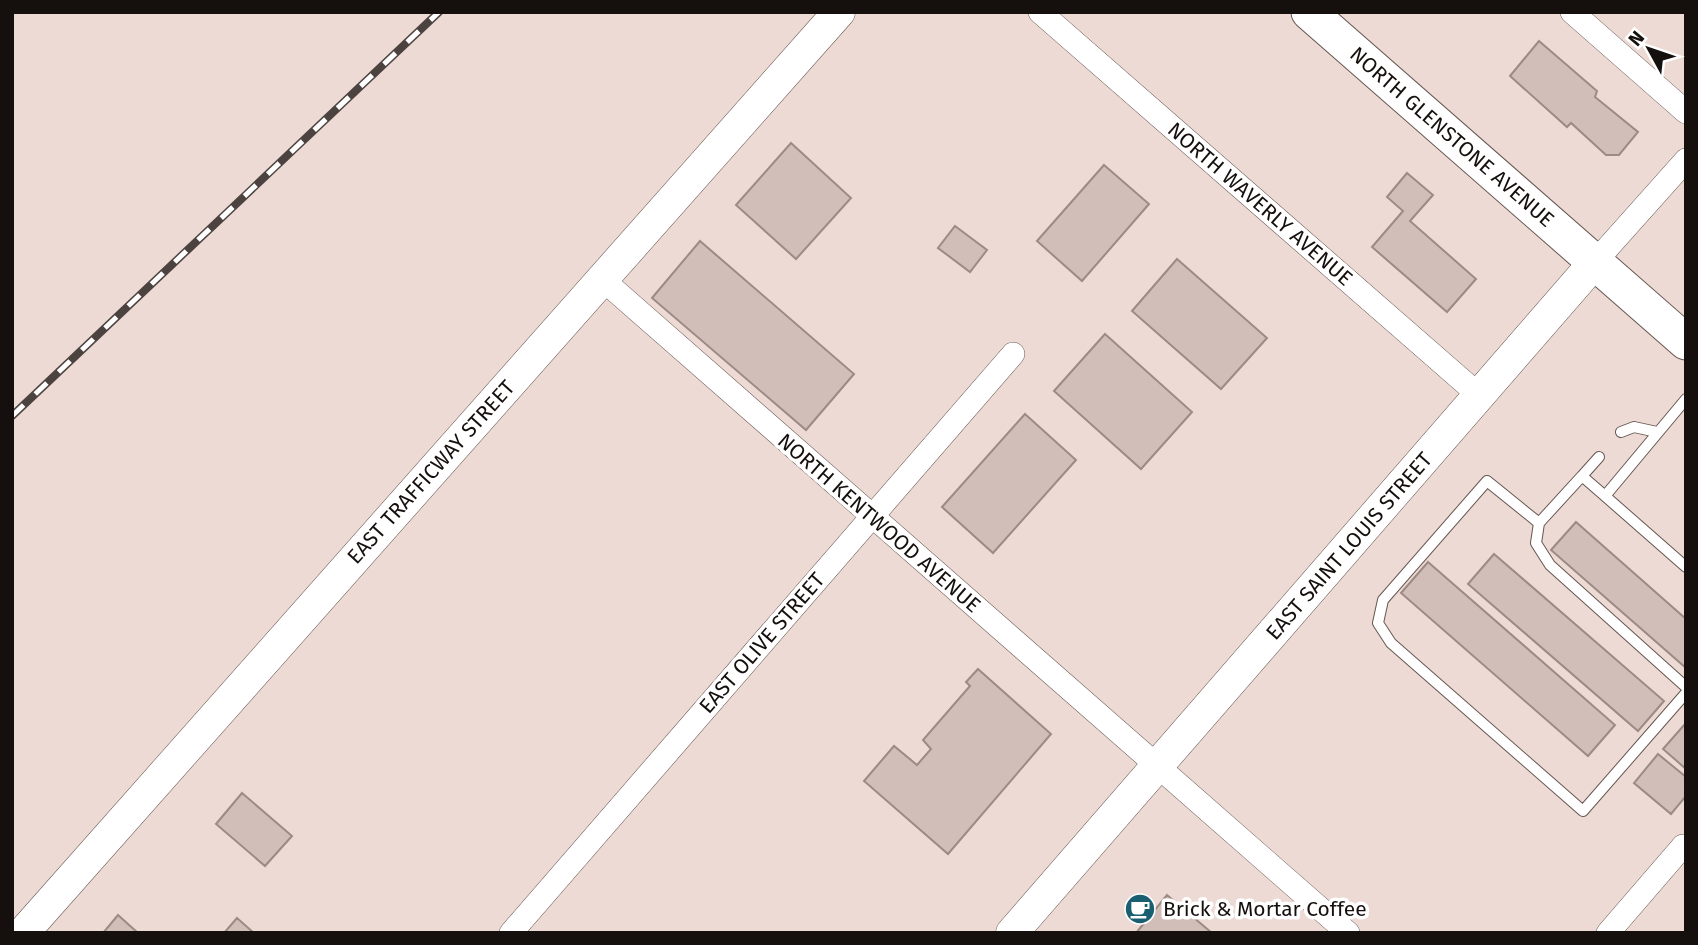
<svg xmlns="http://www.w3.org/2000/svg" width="1698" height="945" viewBox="0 0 1698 945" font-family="'Fira Sans',sans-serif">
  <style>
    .building { fill: #d1beb8; stroke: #9c8a84; stroke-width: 2 }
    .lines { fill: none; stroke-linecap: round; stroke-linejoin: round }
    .lane-casing { stroke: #665651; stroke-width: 12 }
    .street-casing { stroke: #665651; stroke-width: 24 }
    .secondary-casing { stroke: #665651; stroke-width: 33 }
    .primary-casing { stroke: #665651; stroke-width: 37 }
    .lane { stroke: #fff; stroke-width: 10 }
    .street { stroke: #fff; stroke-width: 23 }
    .secondary { stroke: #fff; stroke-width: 32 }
    .primary { stroke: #fff; stroke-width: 35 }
    .rail-casing { stroke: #4c4340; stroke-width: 8 }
    .rail { stroke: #fff; stroke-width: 5; stroke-dasharray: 16; stroke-linecap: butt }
    .labels { text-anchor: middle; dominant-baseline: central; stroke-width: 7; stroke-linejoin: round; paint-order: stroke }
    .street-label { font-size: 21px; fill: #150f0d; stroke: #fff }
    .poi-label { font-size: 21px; fill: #150f0d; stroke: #fff; text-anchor: start }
  </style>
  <rect width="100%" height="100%" fill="#eddad4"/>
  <!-- building -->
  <path class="building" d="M1539 41 1597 91 1595 97 1638 132 1619 155H1606L1571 123 1567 127 1510 76Z
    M791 143 851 198 796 259 736 205Z
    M1104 165 1149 204 1082 281 1037 241Z
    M1407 173 1433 195 1410 221 1476 279 1447 312 1372 247 1403 211 1387 197Z
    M955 226 987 250 970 272 938 248Z
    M700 241 854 374 806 430 652 298Z
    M1177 259 1267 338 1221 389 1132 311Z
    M1105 334 1192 412 1141 469 1054 391Z
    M1025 414 1076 460 993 553 942 507Z
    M1576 522 1686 619V668L1551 550Z
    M1494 554 1664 701 1638 731 1468 584Z
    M1428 562 1615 725 1588 756 1401 593Z
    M978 669 1051 734 948 854 864 781 894 746 917 765 931 749 923 740 970 686 966 682Z
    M1685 724 1686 725V769L1663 749Z
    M1658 754 1686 777V796L1671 814 1634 783Z
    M242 793 292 836 265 866 216 824Z
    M1167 895 1212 933H1136Z
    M118 915 138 933H103Z
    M237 918 254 933H224Z"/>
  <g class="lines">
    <!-- lane casing -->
    <g class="lane-casing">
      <path id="lane" d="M1686 399 1605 496 1686 567
        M1621 432 1634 427 1657 432
        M1582 476 1599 457
        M1605 496 1582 476 1539 523 1487 481 1383 600 1378 623 1391 643 1583 811 1686 693
        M1539 523 1536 543 1550 565 1686 687"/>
    </g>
    <!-- street casing -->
    <g class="street-casing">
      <path id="street" d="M1040 12 1480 396
        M1572 12 1686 112
        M1595 262 1686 160
        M602 279 1348 933
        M511 933 1013 354
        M1608 933 1683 846"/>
    </g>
    <!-- secondary casing -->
    <g class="secondary-casing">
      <path id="secondary" d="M23 933 839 12
        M1012 933 1595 262"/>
    </g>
    <!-- primary casing -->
    <g class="primary-casing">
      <path id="primary" d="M1309 12 1686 342"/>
    </g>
    <!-- lane -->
    <use href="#lane" class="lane"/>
    <!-- street -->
    <use href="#street" class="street"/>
    <!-- secondary -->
    <use href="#secondary" class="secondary"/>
    <!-- primary -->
    <use href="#primary" class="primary"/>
    <!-- rail casing -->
    <g class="rail-casing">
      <path id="rail" d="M12 416 439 12"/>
    </g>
    <!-- rail -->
    <use href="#rail" class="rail"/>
  </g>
  <!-- icons -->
  <defs>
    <g id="cafe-disc" transform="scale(1.575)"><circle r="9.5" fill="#1a5f71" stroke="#fff"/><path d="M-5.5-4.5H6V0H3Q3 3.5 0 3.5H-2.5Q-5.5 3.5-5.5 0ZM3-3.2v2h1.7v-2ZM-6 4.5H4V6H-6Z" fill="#fff"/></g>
  </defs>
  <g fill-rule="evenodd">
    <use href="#cafe-disc" x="1140" y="909"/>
  </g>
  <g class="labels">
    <!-- street labels -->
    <g class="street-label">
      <text transform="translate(1452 137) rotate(41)">NORTH GLENSTONE AVENUE</text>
      <text transform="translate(1260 204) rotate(41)">NORTH WAVERLY AVENUE</text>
      <text transform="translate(431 472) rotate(-48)">EAST TRAFFICWAY STREET</text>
      <text transform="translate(879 523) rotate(41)">NORTH KENTWOOD AVENUE</text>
      <text transform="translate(1349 546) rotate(-49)">EAST SAINT LOUIS STREET</text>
      <text transform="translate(762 643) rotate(-49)">EAST OLIVE STREET</text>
    </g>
    <!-- poi labels -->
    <g class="poi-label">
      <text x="1163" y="909">Brick &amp; Mortar Coffee</text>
    </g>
  </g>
  <!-- border -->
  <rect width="1698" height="945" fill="none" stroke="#150f0d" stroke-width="28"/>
  <!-- north arrow -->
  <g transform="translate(1649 49) rotate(310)" stroke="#ffffff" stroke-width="5" paint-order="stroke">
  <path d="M0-5L12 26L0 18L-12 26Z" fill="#150f0d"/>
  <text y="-10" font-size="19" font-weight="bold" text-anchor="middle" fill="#150f0d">N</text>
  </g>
</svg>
